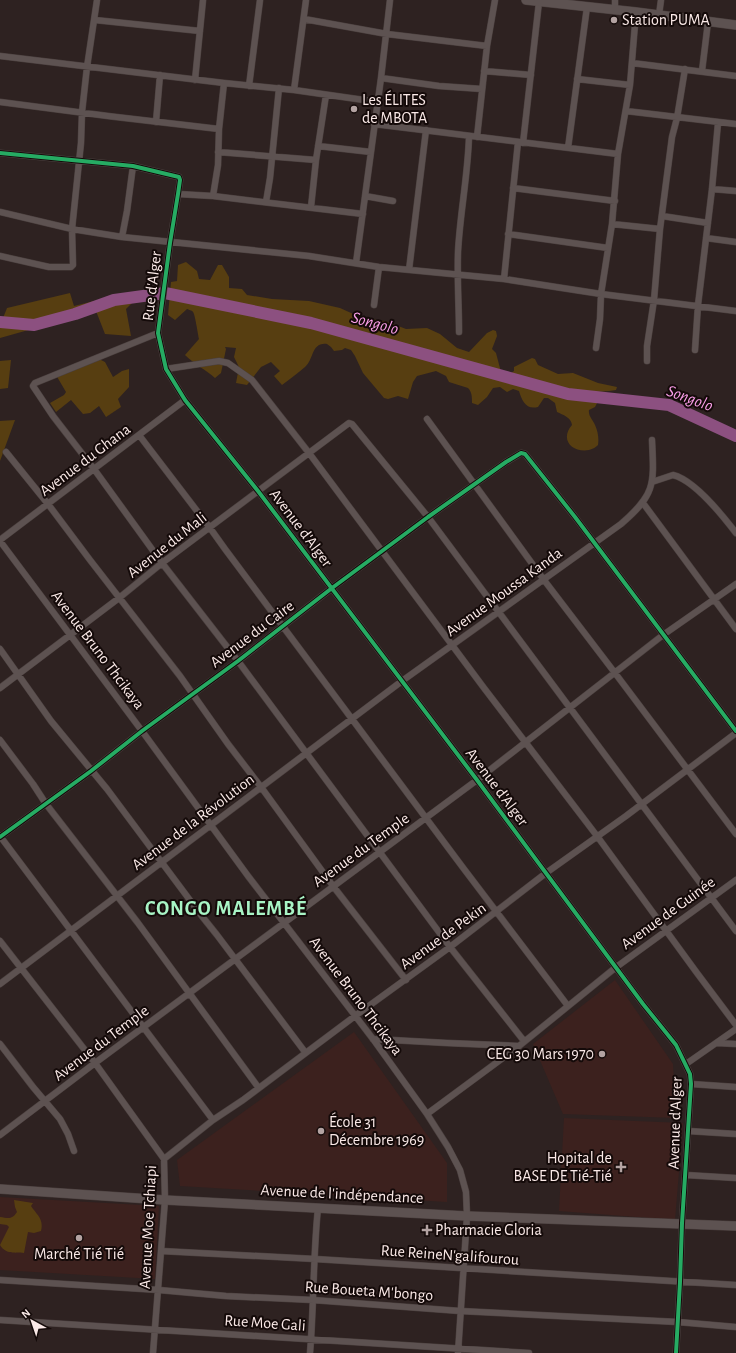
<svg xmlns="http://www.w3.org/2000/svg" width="736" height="1353" viewBox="0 0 736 1353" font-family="'Alegreya Sans',sans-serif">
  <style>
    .built { fill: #3c211e }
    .green { fill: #573e11 }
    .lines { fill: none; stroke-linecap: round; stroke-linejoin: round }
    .river { stroke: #8c5080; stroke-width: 12 }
    .street-casing { stroke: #4b403f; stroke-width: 7 }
    .secondary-casing { stroke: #4b403f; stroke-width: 10 }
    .street { stroke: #5d5251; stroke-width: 6 }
    .secondary { stroke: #5d5251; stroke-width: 9 }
    .cycleway-casing { stroke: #140a09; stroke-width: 6 }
    .cycleway { stroke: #26ab63; stroke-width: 4 }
    .poi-dot { fill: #b3a3a2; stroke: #140a09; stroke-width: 1.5 }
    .labels { text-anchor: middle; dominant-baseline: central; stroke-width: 4; stroke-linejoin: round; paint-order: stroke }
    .poi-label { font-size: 16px; fill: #fae9e7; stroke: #140a09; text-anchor: start }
    .street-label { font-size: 16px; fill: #fae9e7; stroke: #140a09 }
    .water-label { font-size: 17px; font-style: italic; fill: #fa9ee8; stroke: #140a09 }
    .district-label { font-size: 20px; font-weight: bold; letter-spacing: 1px; fill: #a8f4c5; stroke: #140a09 }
  </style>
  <rect width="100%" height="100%" fill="#2e2221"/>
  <!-- built -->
  <path class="built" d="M615 980 673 1064 676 1118 563 1114 533 1044Z
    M354 1032 447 1163V1202L180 1186 177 1160Z
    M564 1118 683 1123 675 1220 559 1211Z
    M0 1197 159 1206 155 1279 0 1270Z"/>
  <!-- green -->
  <path class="green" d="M186 262 197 271 199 279 210 280 218 265H222L229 277V288L242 289 247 295 272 299 309 301 340 308 360 317 388 322 406 329 427 328 440 334 457 348 469 352 487 333 493 330 496 331 497 336 492 349 496 353 501 372 504 374 511 373 514 371V367L532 358 535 359 538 365 558 374 573 373 598 383 617 387 616 390C597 393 575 393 556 389 551 388 546 384 541 383 531 379 521 377 510 378L432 354 416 351 363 334 346 330 332 325 321 323 309 318 286 316 258 310 262 316 275 319H282L340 333 346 335 373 342 387 348 417 354 427 358 521 382 563 395 582 399 600 397 595 407 589 410C588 416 593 420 595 425 598 432 599 438 598 445 596 447 593 449 589 450 573 453 559 440 572 425 571 417 563 415 557 412L555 403 548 398H544L538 407C526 410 522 401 519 391L513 389 507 392 500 387 493 388 487 397 478 405 472 403C472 397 472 392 468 388L449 382 446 376 436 371 417 376 413 382 408 399 398 396 388 399 384 398 363 373 355 356 351 350 345 348 342 350 334 351 331 347 327 344C311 342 314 360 305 367 298 373 290 379 282 385L274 376 280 371 271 362 261 367 247 385 236 383 239 367 234 357 236 348 225 347 226 349 221 373 215 378C206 370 194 364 185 355L199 339C198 334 195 314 193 312 193 311 187 309 187 309L175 320 168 315 171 282 177 281 178 265Z
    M154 292V297L134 301 126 309 131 336 105 334 96 311 0 338V318H3L7 308 70 293 74 306 102 299Z
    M99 359 105 362 113 377 122 371 129 369V387L118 399 121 407 106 417 99 406 90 413 83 414 71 400 56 412 50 403 64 395 66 392 56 375Z
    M11 360 8 388 0 389V361Z
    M15 420 0 461V421Z
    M14 1200 33 1203 31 1206C37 1215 44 1219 41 1231L34 1233 28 1232 24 1253C15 1252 6 1255 0 1245L9 1227 7 1225 0 1224V1217C8 1218 12 1220 17 1212L15 1207Z"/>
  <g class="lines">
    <!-- river -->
    <path class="river" d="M0 322 34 325 75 314 114 300 165 293 311 323 568 394 669 405 736 436"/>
    <!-- street casing -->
    <g class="street-casing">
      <path id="street" d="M615 10V0
        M659 15 661 0
        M304 19 387 34 487 46
        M95 20 200 31
        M0 56 224 83 294 90 378 102
        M632 63 736 76
        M484 71 531 75
        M702 71 708 22
        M381 78 439 86 482 89
        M577 79 630 85
        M195 80 203 0
        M249 86 260 0
        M294 90 306 0
        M0 102C73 112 146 121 219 129
        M626 111 736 124
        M156 122 160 75
        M374 124 618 154
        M477 137 487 46 495 0
        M523 143 539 2
        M318 146 371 152
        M568 148 587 7
        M218 152 316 160
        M0 153 133 166 179 177 180 180 178 194 170 243 158 333 166 369 185 400 258 491 477 780 643 1004 676 1045 690 1074 691 1084 682 1223 680 1282 676 1353
        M513 188 615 201
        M712 189 736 191
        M178 194 213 196 363 214
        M213 196 218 165 219 129 224 83
        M365 196 393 201
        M266 202 270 178 279 88
        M311 207 316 160 326 95
        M0 212 72 229 122 237 309 256 379 267 504 279 601 294 736 311
        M662 216 708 223
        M612 224 660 229
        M508 234 608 248
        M122 237 127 211 133 166
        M706 238 736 242
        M0 256 49 267H71L73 265 72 229 81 143 82 112 87 67 97 0
        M356 263 381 78 390 0
        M409 270 426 130
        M504 279 518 142
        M374 305 379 267
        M459 332C459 306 457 279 458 252 460 213 468 175 469 136
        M158 333 35 383 33 386 53 416 94 469 162 563 238 661 450 947 524 1041
        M596 348 600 319 601 294 612 224 618 154 630 85 636 12
        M695 350 698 305 712 189 718 123
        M647 361V346L654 300 660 229 672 137 677 118 685 69
        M166 369 219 361 228 363 252 380 309 453 484 688 597 836 697 973 736 1025
        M427 419 544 580 615 673 736 834
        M139 435 210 528 225 549 464 869 568 1006
        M6 452 48 504 90 560 180 676 228 744 261 787 333 886 406 980
        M652 482 673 475C694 480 723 516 736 533
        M643 503 736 629
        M0 540 185 400
        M0 541 142 731 248 876 373 1039 427 1114 448 1147 460 1170 466 1192 467 1216 458 1353
        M0 649 51 721 107 789 201 915 217 935 305 1052
        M0 688 119 598 162 563 349 423 352 424 428 517 736 931
        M0 740 33 784 46 804 138 923 258 1087
        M0 836 213 1120
        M0 837 91 771 142 731 238 661 332 588 428 517 506 462 521 453 525 454 575 517 736 731
        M0 941 95 1063 164 1159 165 1200 153 1353
        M0 984 402 681 621 524C656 494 654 484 652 440
        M373 1039 447 1043 519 1046
        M717 1043 736 1044
        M0 1044 33 1087 60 1119 68 1134 74 1151
        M686 1064 736 1029
        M691 1084 736 1087
        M427 1114 519 1046 615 968 736 880
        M688 1131 736 1134
        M0 1135 95 1063 477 780 663 635 736 584
        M164 1159 213 1120 243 1100 355 1016 450 947 546 873 626 816 736 733
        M686 1175 736 1178
        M161 1251 315 1259 736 1285
        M0 1280 159 1290 226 1296 313 1300 460 1311 678 1322 736 1327
        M0 1320 529 1353
        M310 1353C314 1305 313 1256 318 1208"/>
    </g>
    <!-- secondary casing -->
    <g class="secondary-casing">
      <path id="secondary" d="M526 0 636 12 736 25
        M0 1189 165 1200 467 1216 736 1226"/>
    </g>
    <!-- street -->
    <use href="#street" class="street"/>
    <!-- secondary -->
    <use href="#secondary" class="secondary"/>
    <!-- cycleway casing -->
    <g class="cycleway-casing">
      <path id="cycleway" d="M0 153 133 166 179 177 180 180 178 194 170 243 158 333 166 369 185 400 258 491 477 780 643 1004 676 1045 690 1074 691 1084 682 1223 680 1282 676 1353
        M0 837 91 771 142 731 238 661 332 588 428 517 506 462 521 453 525 454 575 517 736 731"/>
    </g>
    <!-- cycleway -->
    <use href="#cycleway" class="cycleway"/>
  </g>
  <!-- markers -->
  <g class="poi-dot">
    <circle cx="614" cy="20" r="4"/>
    <circle cx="354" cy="109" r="4"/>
    <circle cx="602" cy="1054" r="4"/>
    <circle cx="321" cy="1131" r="4"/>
    <path d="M619 1161h4v4h4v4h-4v4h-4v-4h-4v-4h4z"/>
    <path d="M425 1224h4v4h4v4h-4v4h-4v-4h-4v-4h4z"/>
    <circle cx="79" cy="1238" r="4"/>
  </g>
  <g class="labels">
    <!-- poi labels -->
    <g class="poi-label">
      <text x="622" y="20">Station PUMA</text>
      <text x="362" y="100">Les ÉLITES<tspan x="362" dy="18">de MBOTA</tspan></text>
      <text x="594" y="1054" text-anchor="end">CEG 30 Mars 1970</text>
      <text x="329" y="1122">École 31<tspan x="329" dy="18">Décembre 1969</tspan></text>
      <text x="612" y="1158" text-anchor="end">Hopital de<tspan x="612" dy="18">BASE DE Tié-Tié</tspan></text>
      <text x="435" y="1230">Pharmacie Gloria</text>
      <text x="79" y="1254" text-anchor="middle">Marché Tié Tié</text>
    </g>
    <!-- street labels -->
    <g class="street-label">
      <text transform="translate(152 286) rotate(-83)">Rue d'Alger</text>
      <text transform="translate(85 460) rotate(-37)">Avenue du Ghana</text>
      <text transform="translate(301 528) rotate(53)">Avenue d'Alger</text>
      <text transform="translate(167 545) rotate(-38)">Avenue du Mali</text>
      <text transform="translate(504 592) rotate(-36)">Avenue Moussa Kanda</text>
      <text transform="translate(252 634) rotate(-37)">Avenue du Caire</text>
      <text transform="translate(98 650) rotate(53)">Avenue Bruno Thcikaya</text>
      <text transform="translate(497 787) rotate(53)">Avenue d'Alger</text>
      <text transform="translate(193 822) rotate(-37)">Avenue de la Révolution</text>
      <text transform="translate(361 850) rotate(-36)">Avenue du Temple</text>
      <text transform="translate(668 913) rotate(-36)">Avenue de Guinée</text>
      <text transform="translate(443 936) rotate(-36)">Avenue de Pekin</text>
      <text transform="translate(356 996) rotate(53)">Avenue Bruno Thcikaya</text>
      <text transform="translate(101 1043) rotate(-37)">Avenue du Temple</text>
      <text transform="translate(675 1123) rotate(-88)">Avenue d'Alger</text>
      <text transform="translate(342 1194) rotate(3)">Avenue de l'indépendance</text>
      <text transform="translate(148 1227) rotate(-87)">Avenue Moe Tchiapi</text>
      <text transform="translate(450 1255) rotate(4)">Rue ReineN'galifourou</text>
      <text transform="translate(369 1291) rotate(4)">Rue Boueta M'bongo</text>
      <text transform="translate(265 1323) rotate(4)">Rue Moe Gali</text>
    </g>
    <!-- water labels -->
    <g class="water-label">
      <text transform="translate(375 323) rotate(15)">Songolo</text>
      <text transform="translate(690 398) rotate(20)">Songolo</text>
    </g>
    <!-- district labels -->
    <g class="district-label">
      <text x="226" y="909">CONGO MALEMBÉ</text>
    </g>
  </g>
  <!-- north arrow -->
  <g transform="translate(32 1321) rotate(320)" stroke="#140a09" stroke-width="3" paint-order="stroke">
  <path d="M0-3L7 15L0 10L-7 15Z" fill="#fae9e7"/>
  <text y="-6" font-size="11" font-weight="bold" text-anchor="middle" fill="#fae9e7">N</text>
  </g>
</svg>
